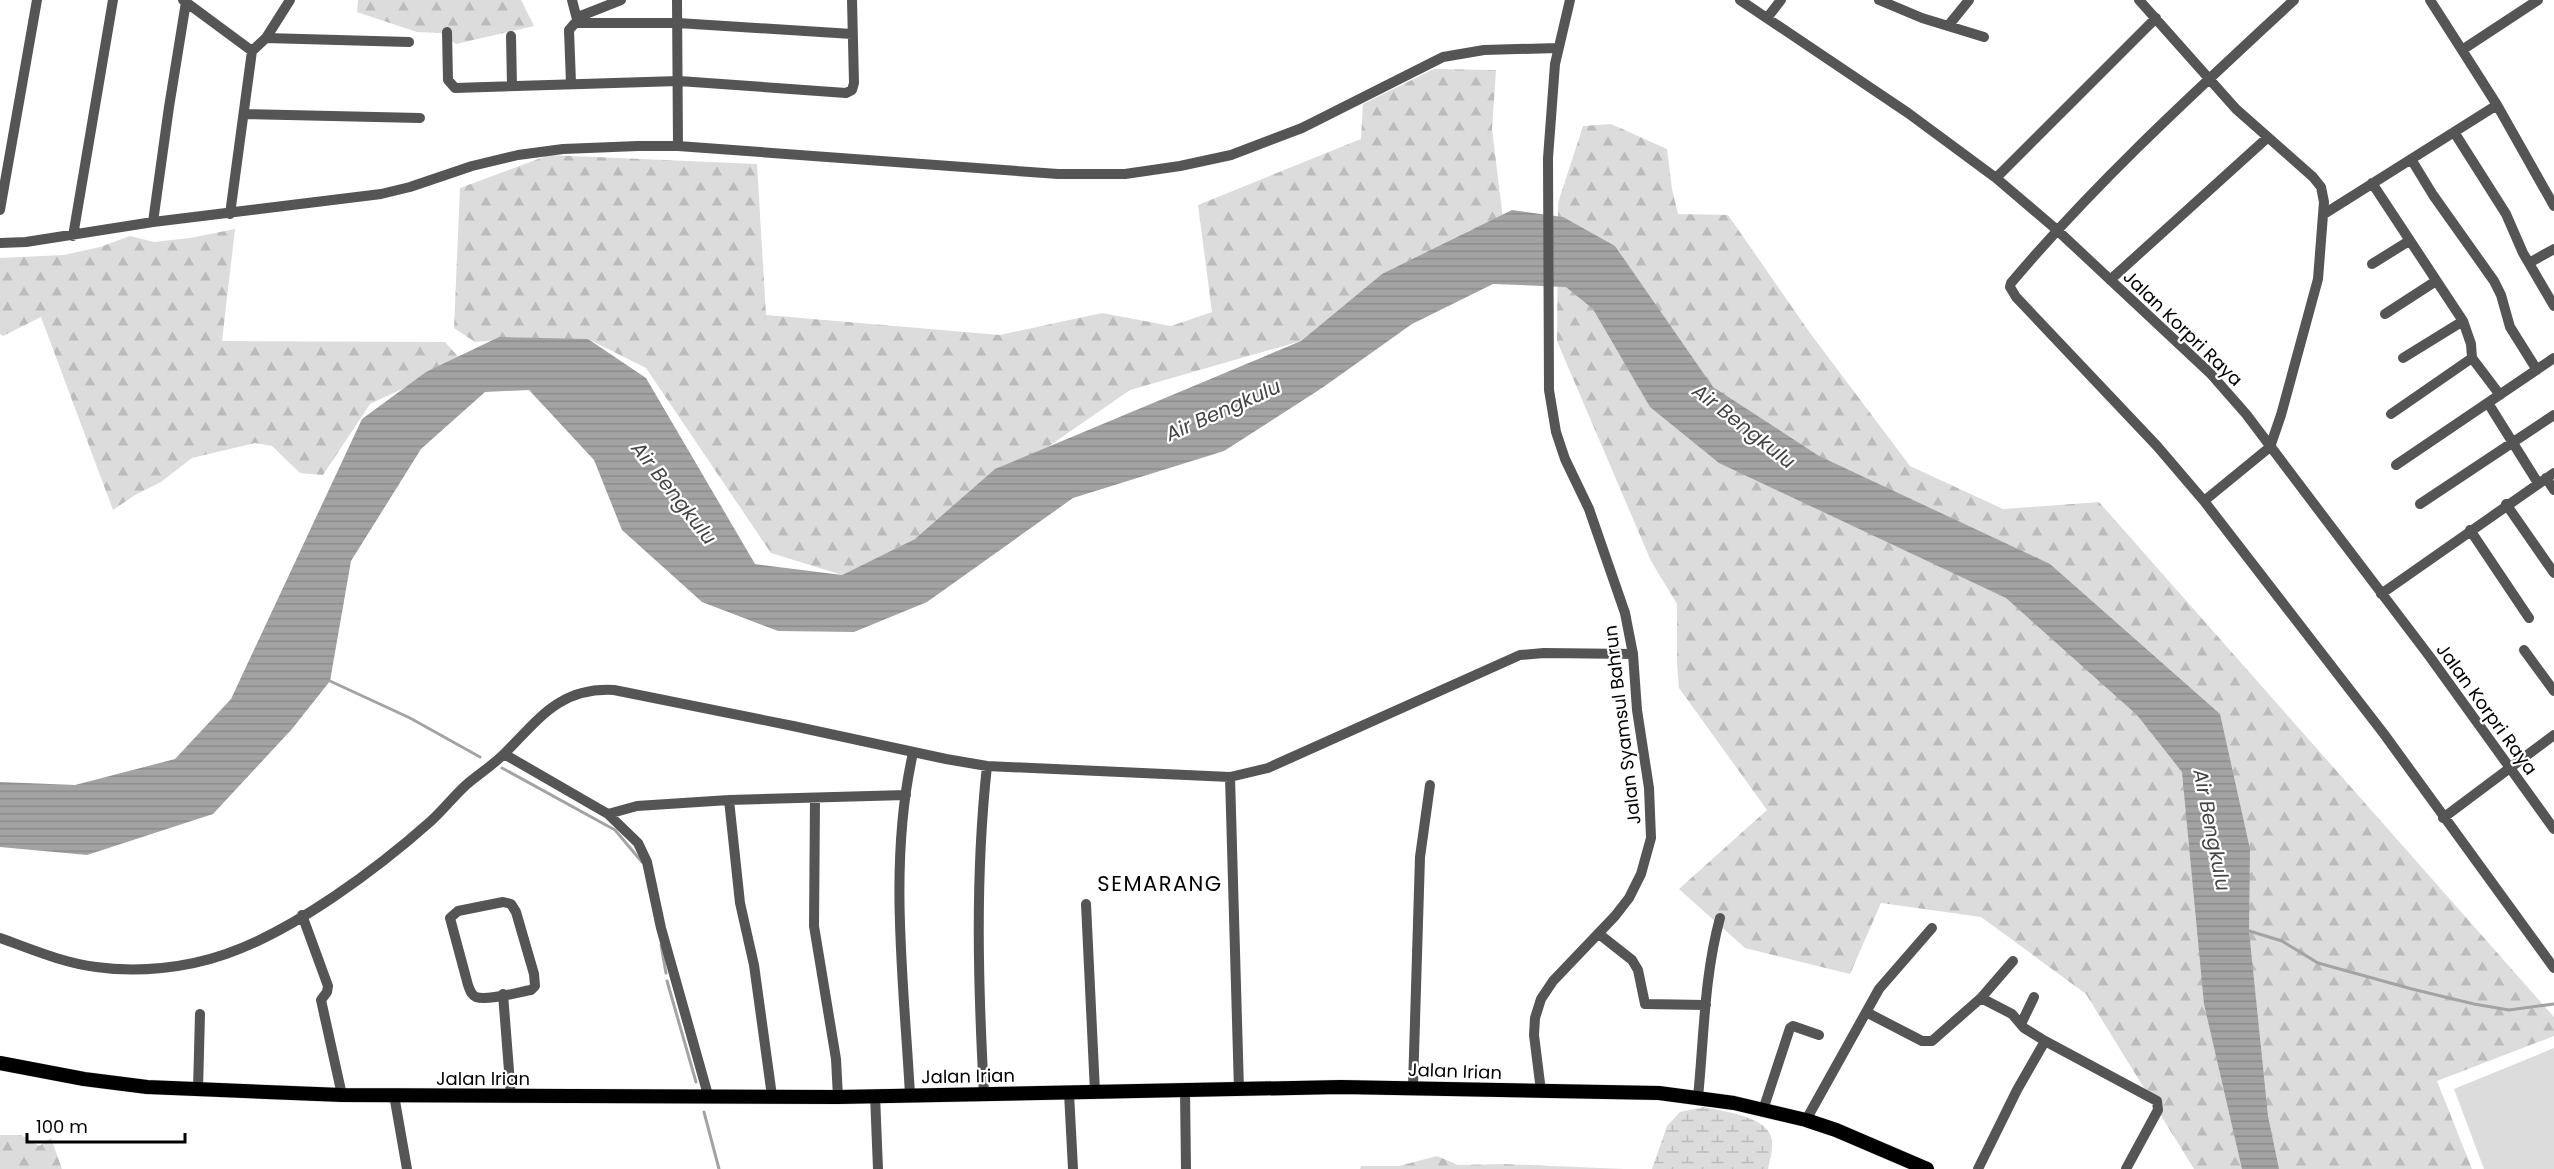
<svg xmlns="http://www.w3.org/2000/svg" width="2554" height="1169" viewBox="0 0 2554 1169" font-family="Poppins,sans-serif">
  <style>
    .grass { fill: #dcdcdc }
    .forest { fill: url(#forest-firs) }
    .wetland { fill: url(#wetland-marsh) }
    .water { fill: url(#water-rules) }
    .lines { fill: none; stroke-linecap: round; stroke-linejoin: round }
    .stream { stroke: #a3a3a3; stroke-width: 3 }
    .major-casing { stroke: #dbdbdb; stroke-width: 15 }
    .minor { stroke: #555; stroke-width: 10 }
    .major { stroke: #000; stroke-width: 14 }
    .labels { text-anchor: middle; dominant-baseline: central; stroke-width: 4.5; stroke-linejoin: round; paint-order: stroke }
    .street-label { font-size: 18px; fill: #000; stroke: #fff }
    .water-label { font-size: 20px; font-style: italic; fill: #444; stroke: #fff }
    .quarter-label { font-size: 21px; letter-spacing: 1.5px; fill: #000; stroke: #fff }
  </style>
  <defs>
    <pattern id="forest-firs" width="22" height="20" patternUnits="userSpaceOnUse" patternTransform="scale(1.5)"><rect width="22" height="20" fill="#dcdcdc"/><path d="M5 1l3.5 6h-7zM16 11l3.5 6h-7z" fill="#bbb"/></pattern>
    <pattern id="wetland-marsh" width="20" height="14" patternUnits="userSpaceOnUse" patternTransform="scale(1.5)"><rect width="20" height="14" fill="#dcdcdc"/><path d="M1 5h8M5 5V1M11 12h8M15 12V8" fill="none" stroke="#bbb"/></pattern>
    <pattern id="water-rules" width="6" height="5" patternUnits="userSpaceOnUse" patternTransform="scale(1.5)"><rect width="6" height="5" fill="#a3a3a3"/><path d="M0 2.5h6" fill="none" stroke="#8b8b8b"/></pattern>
  </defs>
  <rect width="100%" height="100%" fill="#fff"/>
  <!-- grass -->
  <path class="grass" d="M2554 1048V1169H2484L2454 1089Z"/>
  <!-- forest -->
  <path class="forest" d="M358 0H521L534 26 456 44 441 33 417 32 357 12Z
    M1434 69 1496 70 1492 129 1503 219 1468 231 1439 266 1382 274 1301 341 1130 390 915 539 842 575 771 553 646 368 588 339H509L475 342 454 328 460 188 549 155 757 164 766 315 1000 335 1102 313 1171 326 1212 312 1198 205 1361 139 1363 104Z
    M1611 124 1667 149 1672 189 1678 214 1728 215 1810 333 1910 466 2003 509 2099 502 2554 1017V1036L2437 1081 2472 1169H2194L2086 994 1981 917 1881 903 1850 974 1745 948 1679 889 1767 810 1679 688 1677 663V604L1651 561 1557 341 1558 203 1583 126Z
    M235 229 222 341 445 342 462 361 370 404 323 475 300 473 272 446 255 443 192 458 161 482 135 495 113 510 41 317 3 336 0 334V258L64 255 100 247 130 236 154 242 190 238Z
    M0 1135H21L39 1146 51 1138 62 1169H0Z
    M1437 1156 1458 1165 1504 1164 1624 1169H1360L1361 1166H1399Z"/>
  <!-- wetland -->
  <path class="wetland" d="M1704 1107C1723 1112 1770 1116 1772 1141 1773 1149 1770 1160 1768 1169H1652L1667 1126 1680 1112Z"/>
  <!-- water -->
  <path class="water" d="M1512 210 1563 217 1615 246 1713 387 1819 456 2050 564 2220 714 2250 849 2249 931 2268 1116 2279 1169H2242L2204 1004 2182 772 2137 715 2006 598 1719 463 1650 407 1593 309 1566 287 1493 284 1412 324 1322 388 1224 451 1073 498 927 602 854 632 778 631 702 602 622 530 594 460 529 390 485 392 421 449 351 561 330 681 292 729 213 814 87 855 0 847V782L75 785 175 759 231 699 362 419 426 372 499 337 588 339 646 378 755 564 842 575 915 539 995 469 1301 341 1382 274Z"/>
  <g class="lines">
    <!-- stream -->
    <path class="stream" d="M330 681 410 718 480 757
      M502 768 615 830 642 862
      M2246 930 2282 941 2318 963 2412 989 2474 1004 2509 1010 2554 1004
      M661 945 666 973
      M667 981 696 1082
      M704 1112 719 1169"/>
    <!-- major casing -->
    <g class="major-casing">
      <path id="major" d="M0 1063 84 1079 147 1087 342 1095 838 1097 1341 1087 1659 1093 1734 1103 1806 1120 1836 1130 1927 1169"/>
    </g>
    <!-- minor -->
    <path class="minor" d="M183 0 252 51
      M572 0 578 23
      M677 0 678 146
      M1740 0 1908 113 1996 178 2057 230 2210 373 2246 414 2320 512 2430 657 2554 829
      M1879 0 1922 18 1984 37
      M2139 0 2236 109 2313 177 2321 187 2324 202 2318 279 2281 415 2270 447 2204 501
      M2294 0C2196 91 2097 181 2011 283L2010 287 2016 297 2157 446 2204 501 2384 734 2554 968
      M2430 0 2462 50 2538 0
      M578 17 621 0
      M1767 18 1781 0
      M1948 26 1969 0
      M447 32 448 80 455 88 679 81 846 93 852 90 854 83 852 0
      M511 36 512 86
      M266 38 409 42
      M2462 50 2497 105 2554 206
      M571 83 569 30 575 23H678L852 34
      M244 114 420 118
      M2454 132 2506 214 2523 253 2554 306
      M2411 159 2433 195 2494 281 2501 295 2510 327 2537 370
      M1996 178 2156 18
      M2372 183 2463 321 2471 344 2472 358 2500 395
      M0 210 37 0
      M230 214 252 51 266 38 290 0
      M2324 214 2497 105
      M153 222 169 107 186 2
      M73 236 113 0
      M0 243 26 242 153 222 381 194 410 187 472 166 518 155 563 149 638 146H678L1058 174H1125L1180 166 1231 155 1302 128 1443 57 1484 50 1557 48
      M2529 263 2554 249
      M2372 264 2409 241
      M2110 280 2267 138
      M2385 314 2436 281
      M2403 358 2463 321
      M2488 403 2538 483
      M2391 414 2472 358
      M2396 465 2554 358
      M2546 478 2554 490
      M2420 504 2554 415
      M2506 504 2554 573
      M2470 530 2529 618
      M2381 594 2554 473
      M2524 650 2554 691
      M504 754 608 814 638 843 647 862 661 928 708 1095
      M1230 777 1239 1090
      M815 798 814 926 836 1059 838 1097
      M729 800 740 903 754 965 772 1096
      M608 814 637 806 729 800 906 795
      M2443 818 2554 735
      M503 902 511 904 516 912 534 974 535 986 531 990C519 992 487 1001 476 997 471 995 470 990 468 985L450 918 458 911Z
      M1086 904 1095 1092
      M302 915 328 986 327 992 321 1000 342 1095
      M1599 934 1632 960 1638 970 1645 1004 1706 1005
      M0 938C31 949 63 963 96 967 138 973 186 968 226 954 295 930 377 869 431 821 444 809 454 796 466 785 479 774 493 765 505 753 539 719 560 687 614 690L793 726 946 759 987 766 1230 777 1268 768 1520 655 1544 653 1633 654
      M503 994 511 1096
      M1981 998 2012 1014 2024 1028 2045 1041 2157 1101 2158 1110 2126 1169
      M1866 1012 1922 1041H1932L1981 998 2013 961
      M2021 1024 2034 997
      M1413 1087 1420 857 1430 785
      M198 1090 200 1014
      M1185 1090 1186 1169
      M1541 1091 1534 1035 1535 1018 1541 999 1553 981 1615 916 1629 898 1641 874 1651 838 1649 788 1637 710 1633 654 1625 613 1589 509 1565 459 1556 432 1549 390 1548 158 1555 64 1570 0
      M1069 1093 1073 1169
      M984 1094C978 984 975 876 987 766
      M394 1095 407 1169
      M875 1095 878 1169
      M910 1095C904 983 888 863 913 753
      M1698 1097C1704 1038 1704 976 1720 918
      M1763 1110 1790 1028 1793 1026 1819 1035
      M1806 1120 1879 989 1932 928
      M1978 1169 2017 1090 2045 1041"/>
    <!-- major -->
    <use href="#major" class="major"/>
  </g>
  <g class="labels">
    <!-- street labels -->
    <g class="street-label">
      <text transform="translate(2183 328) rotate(44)">Jalan Korpri Raya</text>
      <text transform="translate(2487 709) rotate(54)">Jalan Korpri Raya</text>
      <text transform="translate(1622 725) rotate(-97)">Jalan Syamsul Bahrun</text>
      <text transform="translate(1455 1071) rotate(2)">Jalan Irian</text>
      <text transform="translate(968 1076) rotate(-1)">Jalan Irian</text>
      <text x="483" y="1078">Jalan Irian</text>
    </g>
    <!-- water labels -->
    <g class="water-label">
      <text transform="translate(1223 410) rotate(-24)">Air Bengkulu</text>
      <text transform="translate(1744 426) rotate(38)">Air Bengkulu</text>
      <text transform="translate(674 493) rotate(52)">Air Bengkulu</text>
      <text transform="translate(2212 830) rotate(79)">Air Bengkulu</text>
    </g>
    <!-- quarter labels -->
    <g class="quarter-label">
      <text x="1160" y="883">SEMARANG</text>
    </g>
  </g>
  <!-- scale -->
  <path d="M27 1133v9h158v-9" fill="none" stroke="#000000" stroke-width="3"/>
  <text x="36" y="1133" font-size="18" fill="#000000" stroke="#ffffff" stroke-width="4.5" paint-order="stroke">100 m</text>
</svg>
